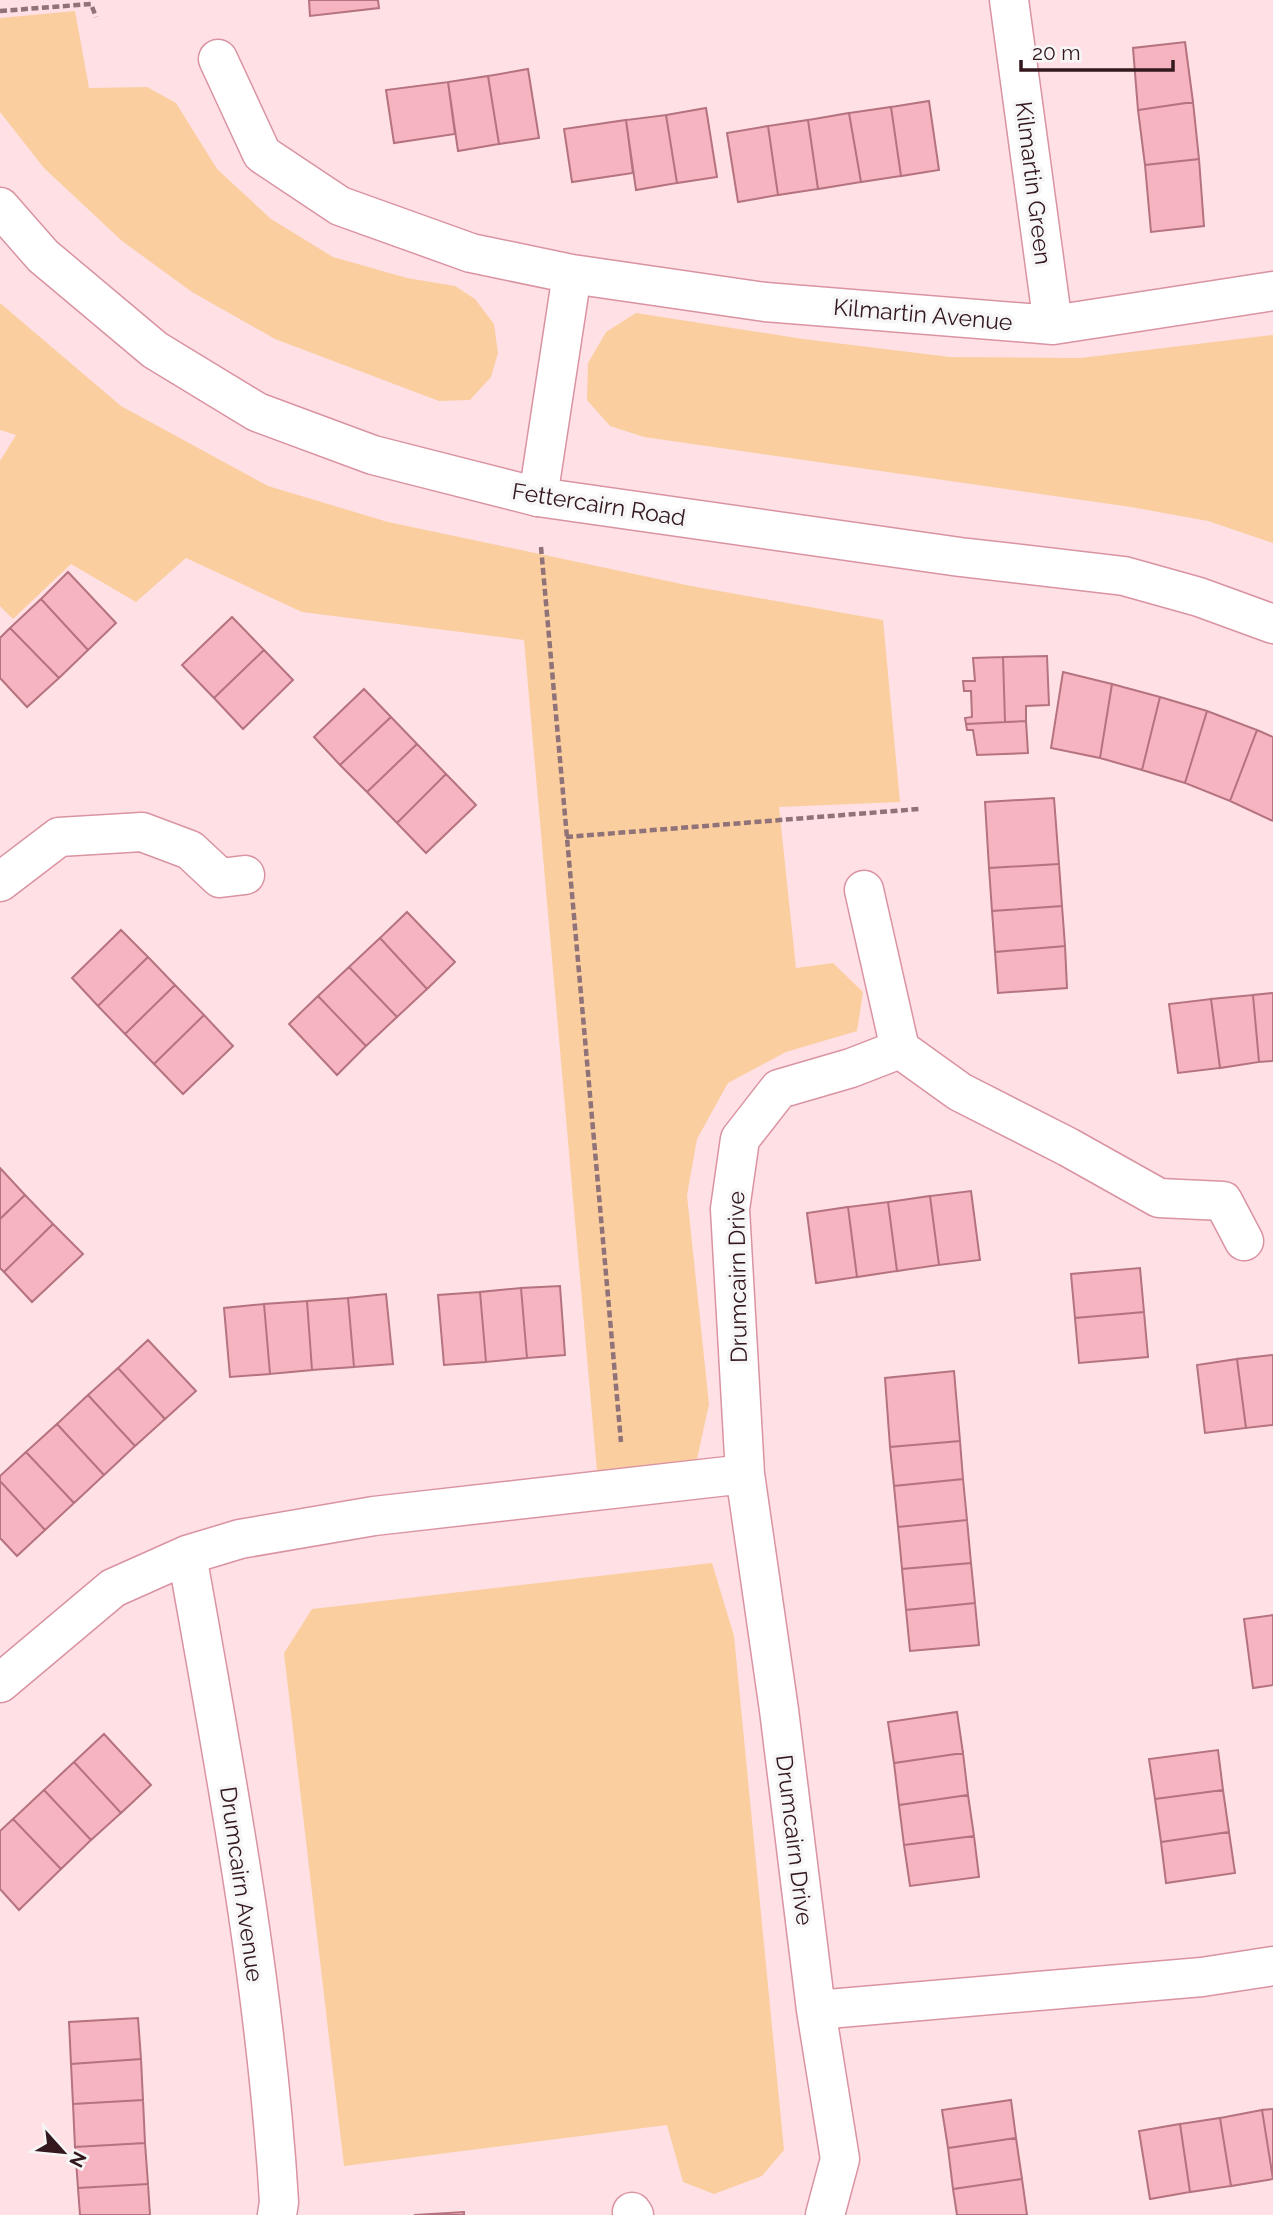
<svg xmlns="http://www.w3.org/2000/svg" width="1273" height="2215" viewBox="0 0 1273 2215" font-family="Raleway,sans-serif">
  <style>
    .green { fill: #fbcea0 }
    .building { fill: #f6b4c0; stroke: #b5727f; stroke-width: 2 }
    .lines { fill: none; stroke-linecap: round; stroke-linejoin: round }
    .minor-casing { stroke: #d993a1; stroke-width: 41 }
    .tertiary-casing { stroke: #d993a1; stroke-width: 41 }
    .path { stroke: #8f7378; stroke-width: 4.5; stroke-dasharray: 7 3.5; stroke-linecap: butt }
    .minor { stroke: #fff; stroke-width: 38 }
    .tertiary { stroke: #fff; stroke-width: 38 }
    .labels { text-anchor: middle; dominant-baseline: central; stroke-width: 7; stroke-linejoin: round; paint-order: stroke }
    .street-label { font-size: 23px; fill: #33181e; stroke: #f6f6f6 }
  </style>
  <rect width="100%" height="100%" fill="#ffe0e5"/>
  <!-- green -->
  <path class="green" d="M75 11 89 88 147 87 176 103 217 169 271 219 333 257 407 278 455 286 475 299 494 324 498 353 491 377 470 400 439 401 275 339 192 292 122 241 44 168 0 112V18Z
    M0 303 121 406 268 486 388 522 691 586 883 620 900 802 779 807 796 968 833 963 863 992 857 1031 786 1052 728 1083 697 1139 687 1195 709 1404 694 1473 599 1494 524 640 302 612 186 558 136 602 71 564 13 619 0 606V461L16 435 0 430Z
    M636 313 803 339 950 357 1080 358 1273 335V543L1208 521 1131 507 644 437 610 426 587 400 588 363 606 332Z
    M712 1563 734 1636 784 2150 762 2176 714 2194 683 2182 667 2125 344 2166 284 1653 312 1609Z"/>
  <!-- building -->
  <path class="building" d="M309 0H378L379 8 310 16Z
    M1185 42 1193 102 1138 110 1133 48Z
    M528 69 539 138 499 144 488 76Z
    M488 76 499 144 458 151 448 82Z
    M448 82 455 134 394 143 386 90Z
    M929 101 939 170 901 176 891 107Z
    M1193 102 1199 159 1145 165 1138 110Z
    M891 107 901 176 861 182 849 113Z
    M706 108 717 177 677 183 666 115Z
    M849 113 861 182 818 189 808 120Z
    M666 115 677 183 636 190 626 120Z
    M626 120 633 173 572 182 564 129Z
    M808 120 818 189 778 195 768 126Z
    M768 126 778 195 738 202 727 133Z
    M1199 159 1204 226 1151 232 1145 165Z
    M68 572 116 623 88 650 41 599Z
    M41 599 88 650 59 678 10 628Z
    M232 617 264 650 214 698 182 665Z
    M10 628 59 678 27 707 0 678V638Z
    M264 650 293 680 243 729 214 698Z
    M1047 656 1049 705 1026 706V721L1005 722 1003 657Z
    M1003 657 1005 722 966 724 965 718 972 717 971 691H964L963 681H975L973 658Z
    M1063 672 1112 684 1100 758 1051 748Z
    M1112 684 1160 697 1142 770 1100 758Z
    M364 689 391 717 340 765 314 737Z
    M1160 697 1207 711 1185 783 1142 770Z
    M1207 711 1257 730 1230 801 1185 783Z
    M391 717 417 744 367 792 340 765Z
    M1026 721 1028 753 977 755 973 730H967L966 724Z
    M1257 730 1273 737V821L1230 801Z
    M417 744 446 774 397 823 367 792Z
    M446 774 476 805 426 853 397 823Z
    M1054 798 1059 864 989 868 985 802Z
    M1059 864 1062 906 992 911 989 868Z
    M1062 906 1065 946 995 952 992 911Z
    M407 912 455 962 427 989 380 938Z
    M121 930 148 957 98 1006 72 978Z
    M380 938 427 989 397 1017 349 967Z
    M1065 946 1067 988 998 993 995 952Z
    M148 957 175 985 125 1034 98 1006Z
    M349 967 397 1017 366 1046 318 996Z
    M175 985 204 1015 154 1064 125 1034Z
    M1273 993V1061L1259 1062 1253 995Z
    M1253 995 1259 1062 1220 1068 1211 999Z
    M318 996 366 1046 337 1075 289 1024Z
    M1211 999 1220 1068 1178 1073 1169 1004Z
    M204 1015 233 1046 183 1094 154 1064Z
    M0 1168 25 1195 0 1219Z
    M971 1191 980 1260 939 1265 930 1196Z
    M25 1195 53 1224 4 1272 0 1268V1219Z
    M930 1196 939 1265 897 1271 888 1202Z
    M888 1202 897 1271 857 1277 848 1207Z
    M848 1207 857 1277 816 1283 807 1213Z
    M53 1224 83 1254 32 1302 4 1272Z
    M1140 1268 1144 1312 1075 1318 1071 1274Z
    M560 1286 565 1355 527 1358 521 1288Z
    M521 1288 527 1358 486 1362 480 1292Z
    M480 1292 486 1362 444 1365 438 1295Z
    M386 1294 393 1364 354 1367 348 1298Z
    M348 1298 354 1367 312 1370 307 1301Z
    M307 1301 312 1370 270 1374 264 1304Z
    M264 1304 270 1374 230 1377 224 1308Z
    M1144 1312 1148 1357 1079 1363 1075 1318Z
    M148 1340 196 1391 165 1419 118 1368Z
    M1273 1355V1425L1246 1428 1237 1359Z
    M1237 1359 1246 1428 1205 1433 1197 1365Z
    M118 1368 165 1419 135 1446 88 1395Z
    M954 1371 960 1441 890 1447 885 1378Z
    M88 1395 135 1446 104 1475 57 1424Z
    M57 1424 104 1475 74 1503 26 1452Z
    M960 1441 963 1479 894 1486 890 1447Z
    M26 1452 74 1503 45 1530 0 1481V1476Z
    M963 1479 967 1520 898 1527 894 1486Z
    M0 1481 45 1530 17 1556 0 1538Z
    M967 1520 971 1563 902 1569 898 1527Z
    M971 1563 975 1603 906 1610 902 1569Z
    M975 1603 979 1645 910 1651 906 1610Z
    M1273 1615V1685L1253 1688 1244 1619Z
    M957 1712 963 1753 894 1763 888 1722Z
    M104 1734 151 1785 121 1813 74 1762Z
    M1218 1750 1223 1790 1155 1799 1149 1759Z
    M963 1753 968 1795 899 1805 894 1763Z
    M74 1762 121 1813 91 1840 44 1790Z
    M44 1790 91 1840 61 1869 13 1819Z
    M1223 1790 1229 1832 1161 1842 1155 1799Z
    M968 1795 974 1836 904 1845 899 1805Z
    M13 1819 61 1869 19 1910 0 1889V1831Z
    M1229 1832 1235 1873 1166 1883 1161 1842Z
    M974 1836 979 1877 910 1886 904 1845Z
    M138 2018 141 2059 71 2064 69 2022Z
    M141 2059 143 2100 73 2104 71 2064Z
    M143 2100 145 2143 75 2147 73 2104Z
    M1011 2100 1016 2138 948 2148 942 2110Z
    M1273 2109V2179L1262 2110Z
    M1262 2110 1273 2179 1231 2186 1220 2118Z
    M1220 2118 1231 2186 1190 2192 1180 2124Z
    M1180 2124 1190 2192 1150 2199 1139 2131Z
    M1016 2138 1022 2179 953 2189 948 2148Z
    M145 2143 148 2184 78 2188 75 2147Z
    M1022 2179 1027 2215H957L953 2189Z
    M148 2184 150 2215H80L78 2188Z
    M464 2212V2215H414Z"/>
  <g class="lines">
    <!-- minor casing -->
    <g class="minor-casing">
      <path id="minor" d="M1009 0 1053 325
        M218 59 262 154 340 206 471 253 572 274 765 302 1053 325 1273 291
        M538 497 572 274
        M0 882 59 837 142 832 190 850 220 878 245 875
        M864 890 900 1049
        M187 1555C225 1770 266 1984 279 2202L277 2215
        M0 1683 113 1588 187 1555 240 1539 374 1516 745 1474
        M816 2010 1202 1977 1273 1966
        M632 2212 634 2215
        M825 2215 840 2159 816 2010 779 1710 745 1474 730 1209 740 1139 779 1089 851 1068 900 1049 960 1092 1068 1147 1159 1198 1223 1201 1244 1241"/>
    </g>
    <!-- tertiary casing -->
    <g class="tertiary-casing">
      <path id="tertiary" d="M0 207 43 256 155 350 257 412 373 455 538 497 960 557 1124 576 1199 597 1273 624"/>
    </g>
    <!-- path -->
    <path class="path" d="M0 11 91 4 96 17
      M541 547 621 1442
      M566 837 919 809"/>
    <!-- minor -->
    <use href="#minor" class="minor"/>
    <!-- tertiary -->
    <use href="#tertiary" class="tertiary"/>
  </g>
  <g class="labels">
    <!-- street labels -->
    <g class="street-label">
      <text transform="translate(1034 183) rotate(83)">Kilmartin Green</text>
      <text transform="translate(923 314) rotate(5)">Kilmartin Avenue</text>
      <text transform="translate(599 504) rotate(9)">Fettercairn Road</text>
      <text transform="translate(737 1277) rotate(-91)">Drumcairn Drive</text>
      <text transform="translate(795 1840) rotate(83)">Drumcairn Drive</text>
      <text transform="translate(242 1884) rotate(82)">Drumcairn Avenue</text>
    </g>
  </g>
  <!-- north arrow -->
  <g transform="translate(63 2152) rotate(117)" stroke="#f6f6f6" stroke-width="5" paint-order="stroke">
  <path d="M0-5L12 26L0 18L-12 26Z" fill="#33181e"/>
  <text y="-10" font-size="19" font-weight="bold" text-anchor="middle" fill="#33181e">N</text>
  </g>
  <!-- scale -->
  <path d="M1021 60v10h152v-10" fill="none" stroke="#33181e" stroke-width="3.5"/>
  <text x="1032" y="60" font-size="21" fill="#33181e" stroke="#f6f6f6" stroke-width="5" paint-order="stroke">20 m</text>
</svg>
